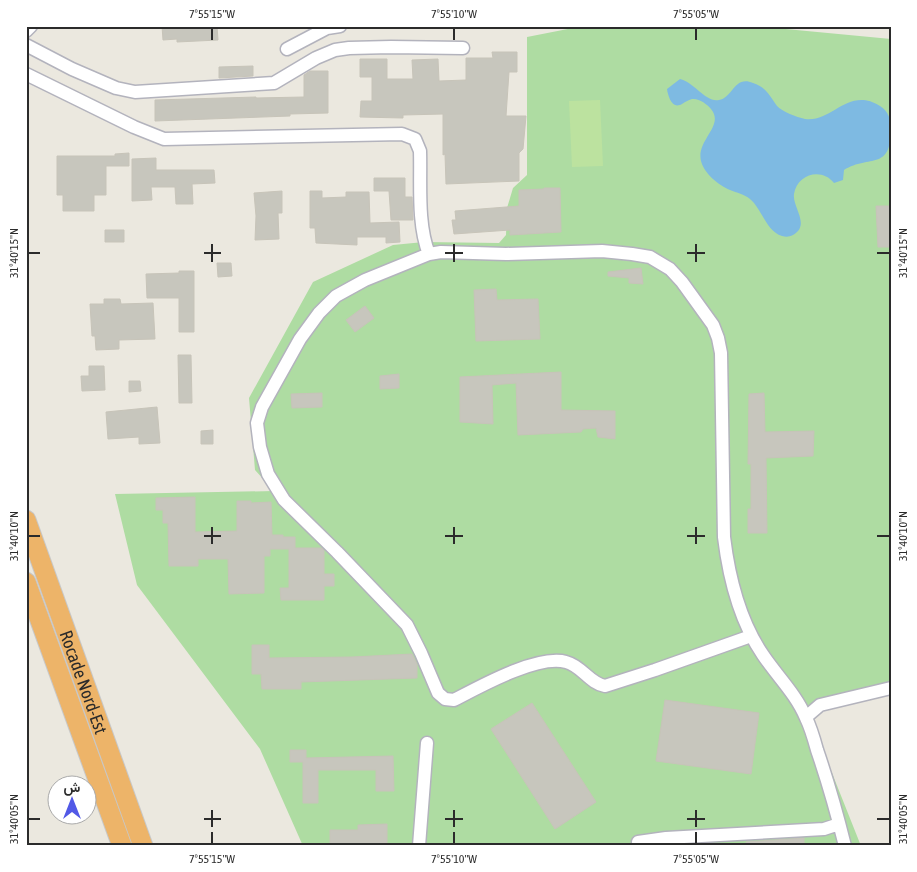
<svg xmlns="http://www.w3.org/2000/svg" width="917" height="872" viewBox="0 0 917 872" font-family="'Asap Condensed',Vazirmatn,sans-serif">
  <style>
    .green { fill: #aedca2 }
    .pitch { fill: #bce29f }
    .water { fill: #7ebae2 }
    .building { fill: #c7c6bd; stroke: #c7c4b9 }
    .lines { fill: none; stroke-linecap: round; stroke-linejoin: round }
    .minor-casing { stroke: #b3b3bd; stroke-width: 15 }
    .highway-casing { stroke: #c8c8c8; stroke-width: 21 }
    .minor { stroke: #fff; stroke-width: 12 }
    .highway { stroke: #edb469; stroke-width: 19 }
    .ticks { fill: none; stroke: #2b2b2b; stroke-width: 2 }
    .labels { text-anchor: middle; dominant-baseline: central; stroke-width: 5; stroke-linejoin: round; paint-order: stroke }
    .street-label { font-size: 18px; fill: #2b2b2b; stroke: #fff }
    .neatline { fill: none; stroke: #2b2b2b; stroke-width: 2 }
    .ticks-label { font-size: 12px; text-anchor: middle; fill: #2b2b2b }
  </style>
  <rect width="100%" height="100%" fill="#ebe8df"/>
  <!-- green -->
  <path class="green" d="M583 26H755L891 39V681L807 710 861 846H303L260 749 137 585 115 494 274 491 255 470 249 398 313 282 393 245 424 242 499 243 506 235 507 208 513 188 527 175V37Z"/>
  <!-- pitch -->
  <path class="pitch" d="M600 100 603 166 572 167 569 101Z"/>
  <!-- water -->
  <path class="water" d="M680 79C694 82 706 103 719 100 733 98 734 75 753 83 767 88 769 95 777 106 783 112 796 117 805 119 832 123 848 86 880 106 888 111 891 119 891 128 891 172 870 154 844 170L843 180 834 183C822 167 797 174 794 194 792 207 811 225 793 235 789 237 786 237 782 236 766 231 762 209 750 199 744 194 737 193 730 190 718 185 704 173 701 161 696 140 725 126 711 109 707 104 699 98 692 99 688 100 685 102 682 104 672 110 668 96 667 89Z"/>
  <!-- building -->
  <path class="building" d="M162 26H217L218 40 177 42V39L163 40Z
    M492 52H517V72H509L506 116H526L523 149 519 153V181L446 184 445 154 443 155V114L403 115V118L360 117 361 101H372V77H360V59H387V79H413L412 60 438 59 439 81 466 80V58H493Z
    M253 66V76L219 78V67Z
    M310 71H328V113L290 114V116L155 121V100L256 97V98L304 97V75Z
    M129 153V166H106V195H94V211H63V195H57V156H115V154Z
    M156 158V170H214L215 183 192 184 193 204H176L175 187H151L152 200 132 201V159Z
    M374 178H405V197H412L413 220H391L389 191H374Z
    M544 188H560L561 232 510 235V230L454 234 452 220H456L455 211 519 206V190L544 189Z
    M282 191V213H278L279 239 255 240 256 216 254 193Z
    M310 191H322V198L346 197V192H369L370 223 399 222 400 242 386 243V237H357V245L316 243 315 228H310Z
    M876 206H891V247H878Z
    M105 230H124V242H105Z
    M217 263H231L232 276 218 277Z
    M641 268 643 284 629 283V278L608 276V272Z
    M179 271H194V332H179V298H147L146 274 179 273Z
    M496 289 497 300 538 299 540 339 476 341 474 290Z
    M104 299H120L121 304 153 303 155 339 119 340V349L96 350 95 336H92L90 304H104Z
    M365 306 374 318 355 332 346 320Z
    M178 355H191L192 403H179Z
    M89 366H104L105 390 82 391 81 376H89Z
    M561 372V410L615 411V439L598 437 596 428 583 429 581 432 518 435 516 383 492 385 493 424 460 422V377Z
    M399 374V388L380 389V376Z
    M129 381H140L141 391 129 392Z
    M322 393V407L292 408 291 394Z
    M764 393 765 432 814 431 813 456 766 458 767 533H748V509H751V464H748L749 394Z
    M157 407 160 443 139 444V437L108 439 106 412Z
    M213 430V444H201V431Z
    M195 497V532L237 531V501H251V503L271 502 272 535H283V537H295V548H322L324 550V574H334V586H324V600H281L280 588H289V549H270V556H264V593L229 594 228 559H198V566H169L168 523H163V510H156V498Z
    M252 645H269V658L352 657 412 654 417 664V678L301 682V689H262L261 674H252Z
    M665 700 759 713 751 774 656 761Z
    M532 703 596 802 555 829 491 729Z
    M290 750H306V758L393 756 394 791H376V770H318V803H303V762H290Z
    M387 824V846H330V830H358V825Z
    M804 838V846H746V842Z"/>
  <g class="lines">
    <!-- minor casing -->
    <g class="minor-casing">
      <path id="minor" d="M26 31 31 26
        M26 45 72 69 116 88 135 92 274 83 316 58 335 50 349 48 391 47 463 48
        M287 49 327 28 340 26
        M26 74 134 127 164 139 402 134 415 139 420 151C421 183 417 224 429 254
        M751 636 655 670 605 686C589 683 582 666 566 662 538 654 479 687 454 700L445 699 438 693 421 653 407 625 337 552 284 500 268 474 260 447 257 423 262 407 300 339 319 313 336 296 365 280 429 254 441 252 506 254 602 251 632 254 650 257 670 269 682 282 713 325 718 338 721 353 724 537C729 578 739 620 763 655 777 676 796 694 806 718 811 728 814 739 817 750 828 782 837 814 845 846
        M806 717 820 705 891 688
        M638 842 666 838 824 829 839 824
        M419 846 427 743"/>
    </g>
    <!-- highway casing -->
    <g class="highway-casing">
      <g id="highway">
        <path id="s1" d="M26 520 143 846"/>
        <path d="M26 582 122 846"/>
      </g>
    </g>
    <!-- minor -->
    <use href="#minor" class="minor"/>
    <!-- highway -->
    <use href="#highway" class="highway"/>
  </g>
  <!-- ticks -->
  <path class="ticks" d="M212 28V40M454 28V40M696 28V40M212 244V262M454 244V262M696 244V262M28 253H40M204 253H221M445 253H463M687 253H705M877 253H890M212 527V544M454 527V544M696 527V544M28 536H40M204 536H221M445 536H463M687 536H705M877 536H890M212 810V827M454 810V827M696 810V827M28 819H40M204 819H221M445 819H463M687 819H705M877 819H890M212 832V844M454 832V844M696 832V844"/>
  <g class="labels">
    <!-- street labels -->
    <g class="street-label">
      <text stroke="none"><textPath href="#s1" startOffset="172">Rocade Nord-Est</textPath></text>
    </g>
  </g>
  <!-- border -->
  <rect width="917" height="872" fill="none" stroke="#ffffff" stroke-width="55"/>
  <!-- north arrow -->
  <g transform="translate(72 800)"><circle r="24" fill="#ffffff" stroke="#aaaaaa"/>
  <path d="M0-4L9 19L0 12L-9 19Z" fill="#5259e6"/>
  <text y="-8" font-size="14" font-weight="bold" text-anchor="middle" fill="#2b2b2b">ش</text>
  </g>
  <rect x="28" y="28" width="862" height="816" class="neatline"/>
  <g class="ticks-label">
    <text x="212" y="18">7°55'15"W</text>
    <text x="454" y="18">7°55'10"W</text>
    <text x="696" y="18">7°55'05"W</text>
    <text transform="translate(14 253) rotate(-90)" y="4">31°40'15"N</text>
    <text transform="translate(903 253) rotate(-90)" y="4">31°40'15"N</text>
    <text transform="translate(14 536) rotate(-90)" y="4">31°40'10"N</text>
    <text transform="translate(903 536) rotate(-90)" y="4">31°40'10"N</text>
    <text transform="translate(14 819) rotate(-90)" y="4">31°40'05"N</text>
    <text transform="translate(903 819) rotate(-90)" y="4">31°40'05"N</text>
    <text x="212" y="863">7°55'15"W</text>
    <text x="454" y="863">7°55'10"W</text>
    <text x="696" y="863">7°55'05"W</text>
  </g>
</svg>
